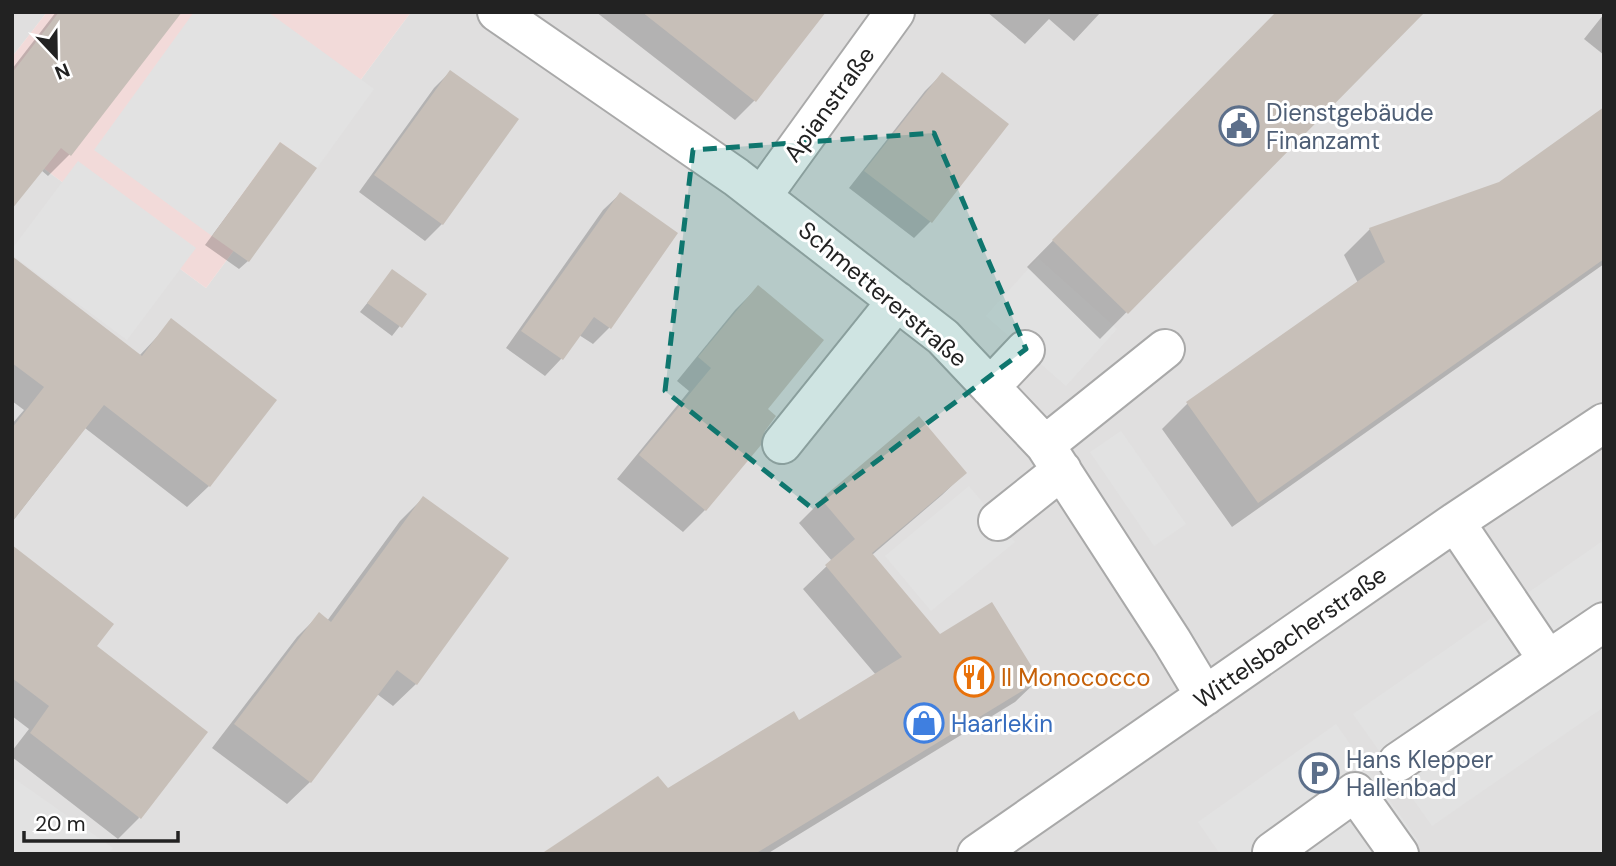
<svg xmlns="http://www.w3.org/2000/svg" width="1616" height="866" viewBox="0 0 1616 866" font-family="'DM Sans',sans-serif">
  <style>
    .residential { fill: #e0dfdf }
    .commercial { fill: #f2dad9 }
    .parking { fill: #e2e2e2 }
    .shadow { fill: #0003 }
    .building { fill: #c7bfb8 }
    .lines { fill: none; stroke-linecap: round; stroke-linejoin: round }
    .minor-casing { stroke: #a9a9a9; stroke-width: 42 }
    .minor { stroke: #fff; stroke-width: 38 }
    .marked { fill: #0f766e; fill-opacity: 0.2; stroke: #0f766e; stroke-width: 5; stroke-dasharray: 14 9; stroke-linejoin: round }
    .labels { text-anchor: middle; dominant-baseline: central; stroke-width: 6; stroke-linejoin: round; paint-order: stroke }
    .street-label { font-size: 24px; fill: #222; stroke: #fff }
    .service-label { font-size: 24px; fill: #4e5e75; stroke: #fff; text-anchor: start }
    .food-label { font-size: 24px; fill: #c56008; stroke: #fff; text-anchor: start }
    .shop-label { font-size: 24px; fill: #366cbe; stroke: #fff; text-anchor: start }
  </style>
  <rect width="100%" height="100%" fill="#f2efe9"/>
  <!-- residential -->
  <path class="residential" d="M12 12H47L12 57Z
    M411 12H1604V854H12V145L206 288Z"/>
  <!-- commercial -->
  <path class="commercial" d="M47 12H411L206 288 12 145V57Z"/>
  <!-- parking -->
  <path class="parking" d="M194 12H268L374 89 317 168 280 142 212 236 94 150Z
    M78 161 196 248 127 340 12 255V249Z
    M1038 258 1117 329 1066 386 986 316Z
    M1121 431 1186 524 1154 546 1090 452Z
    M969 486 1015 542 931 611 885 556Z
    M1604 540V707L1432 826 1353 714Z
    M1336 724 1419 842 1402 854H1220L1198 822Z
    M12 777 113 848 108 854H12Z"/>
  <!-- shadow -->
  <path class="shadow" d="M56 12H179L70 154 48 176 41 170 12 207V69Z
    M596 12H798L755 100 735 120Z
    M987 12H1101L1074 41 1049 19 1025 44Z
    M1278 12H1423L1100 339 1027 267Z
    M1604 14V55L1584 39Z
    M450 72 517 119 442 224 425 241 359 192 434 88Z
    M942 74 1006 124 930 222 914 238 849 188 925 91Z
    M1604 125V264L1232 527 1162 429 1188 403 1358 283 1344 255 1370 229 1499 183Z
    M280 144 248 261 239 269 205 245Z
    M620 194 609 328 593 344 579 335 561 359 545 376 506 348 603 210Z
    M12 258 139 356 172 321 275 400 209 486 187 507 85 428 12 522V424L24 410 12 401Z
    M393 271 424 295 392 336 360 312Z
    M758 287 766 409 705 510 683 532 617 479 689 391 677 381 735 310Z
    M919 418 965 473 942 495 872 555 940 636 1038 680 1015 702 767 854H547L799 723 876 675 803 589 832 561 799 523 822 500Z
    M423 498 416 684 393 706 377 694 310 782 287 804 212 748 297 637 319 615 327 621 400 521Z
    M12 547 94 646 139 818 118 839 12 757V751L29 729 12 716Z"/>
  <!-- building -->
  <path class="building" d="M59 12H182L71 156 61 148 12 209V73Z
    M642 12H826L756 102Z
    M1276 12H1425L1128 314 1052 240Z
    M450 70 519 119 443 225 374 175Z
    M942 72 1009 124 932 223 864 171Z
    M1604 107V259L1258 503 1186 402 1385 262 1369 228 1499 182Z
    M280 142 317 168 249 262 212 236Z
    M620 192 678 233 611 329 594 317 563 360 521 331Z
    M12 256 142 356 171 318 277 400 210 487 104 405 12 522V428L44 387 12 363Z
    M392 269 427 294 402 328 367 303Z
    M758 285 824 340 768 409 776 416 765 431 761 445 706 511 639 455 711 368 698 357Z
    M919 416 967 473 872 553 940 634 992 602 1040 680 755 854H541L658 776 668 788 794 711 799 720 902 657 825 565 855 539 821 499Z
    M423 496 509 558 417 685 397 670 311 783 234 724 319 612 331 622Z
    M12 545 114 624 97 646 208 732 141 819 30 733 49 706 12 678Z"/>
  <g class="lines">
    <!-- minor casing -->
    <g class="minor-casing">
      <path id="minor" d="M497 12 736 177 943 337 1045 445 1172 641 1205 696
        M762 196 895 12
        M990 387 1025 350
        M782 444 897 301
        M1045 445 1165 349
        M998 521 1062 470
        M1455 522 1548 660
        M1398 762 1604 622
        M1272 852 1355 792 1399 854
        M977 854 1455 522 1604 423"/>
    </g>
    <!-- minor -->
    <use href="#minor" class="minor"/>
  </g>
  <!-- marked area -->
  <path class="marked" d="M934 133 1026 349 813 509 665 391 693 150Z"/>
  <!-- icons -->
  <defs>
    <g id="civic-ring" transform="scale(2.0125)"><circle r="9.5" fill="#fff" stroke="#5c6f8a" stroke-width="1.5"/><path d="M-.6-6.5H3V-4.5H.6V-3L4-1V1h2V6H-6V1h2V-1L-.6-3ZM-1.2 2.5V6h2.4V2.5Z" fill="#5c6f8a"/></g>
    <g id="restaurant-ring" transform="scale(2.0125)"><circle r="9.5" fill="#fff" stroke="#e8710a" stroke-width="1.5"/><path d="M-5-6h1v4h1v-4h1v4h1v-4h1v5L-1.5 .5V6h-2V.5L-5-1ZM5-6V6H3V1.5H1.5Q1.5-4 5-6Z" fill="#e8710a"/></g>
    <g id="shop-ring" transform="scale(2.0125)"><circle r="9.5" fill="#fff" stroke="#3f7fe0" stroke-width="1.5"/><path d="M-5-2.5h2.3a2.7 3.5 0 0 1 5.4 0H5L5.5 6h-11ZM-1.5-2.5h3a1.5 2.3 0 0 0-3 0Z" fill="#3f7fe0"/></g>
    <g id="parking-ring" transform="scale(2.0125)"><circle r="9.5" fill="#fff" stroke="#5c6f8a" stroke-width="1.5"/><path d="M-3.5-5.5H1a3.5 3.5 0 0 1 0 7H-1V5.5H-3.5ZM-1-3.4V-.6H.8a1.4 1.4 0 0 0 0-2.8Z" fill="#5c6f8a"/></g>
  </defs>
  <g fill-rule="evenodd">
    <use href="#civic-ring" x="1239" y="126"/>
    <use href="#restaurant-ring" x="974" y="677"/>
    <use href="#shop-ring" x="924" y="723"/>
    <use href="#parking-ring" x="1319" y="773"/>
  </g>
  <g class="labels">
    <!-- street labels -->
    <g class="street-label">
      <text transform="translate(829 104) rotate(-54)">Apianstraße</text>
      <text transform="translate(883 294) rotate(40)">Schmettererstraße</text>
      <text transform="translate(1290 637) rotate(-35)">Wittelsbacherstraße</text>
    </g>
    <!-- service labels -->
    <g class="service-label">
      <text x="1266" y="112">Dienstgebäude<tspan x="1266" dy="28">Finanzamt</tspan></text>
      <text x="1346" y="759">Hans Klepper<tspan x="1346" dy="28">Hallenbad</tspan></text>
    </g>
    <!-- food labels -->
    <g class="food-label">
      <text x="1001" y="677">Il Monococco</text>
    </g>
    <!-- shop labels -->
    <g class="shop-label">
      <text x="951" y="723">Haarlekin</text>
    </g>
  </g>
  <!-- border -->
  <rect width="1616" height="866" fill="none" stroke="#222222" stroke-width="28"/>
  <!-- north arrow -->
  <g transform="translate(56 56) rotate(158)" stroke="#ffffff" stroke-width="5" paint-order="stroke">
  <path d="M0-5L12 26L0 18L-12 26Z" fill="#222222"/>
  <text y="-10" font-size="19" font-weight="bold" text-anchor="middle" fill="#222222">N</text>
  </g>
  <!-- scale -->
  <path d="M24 831v10h154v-10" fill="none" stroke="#222222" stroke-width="3.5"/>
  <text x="35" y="831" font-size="21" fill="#222222" stroke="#ffffff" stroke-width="5" paint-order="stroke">20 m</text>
</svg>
